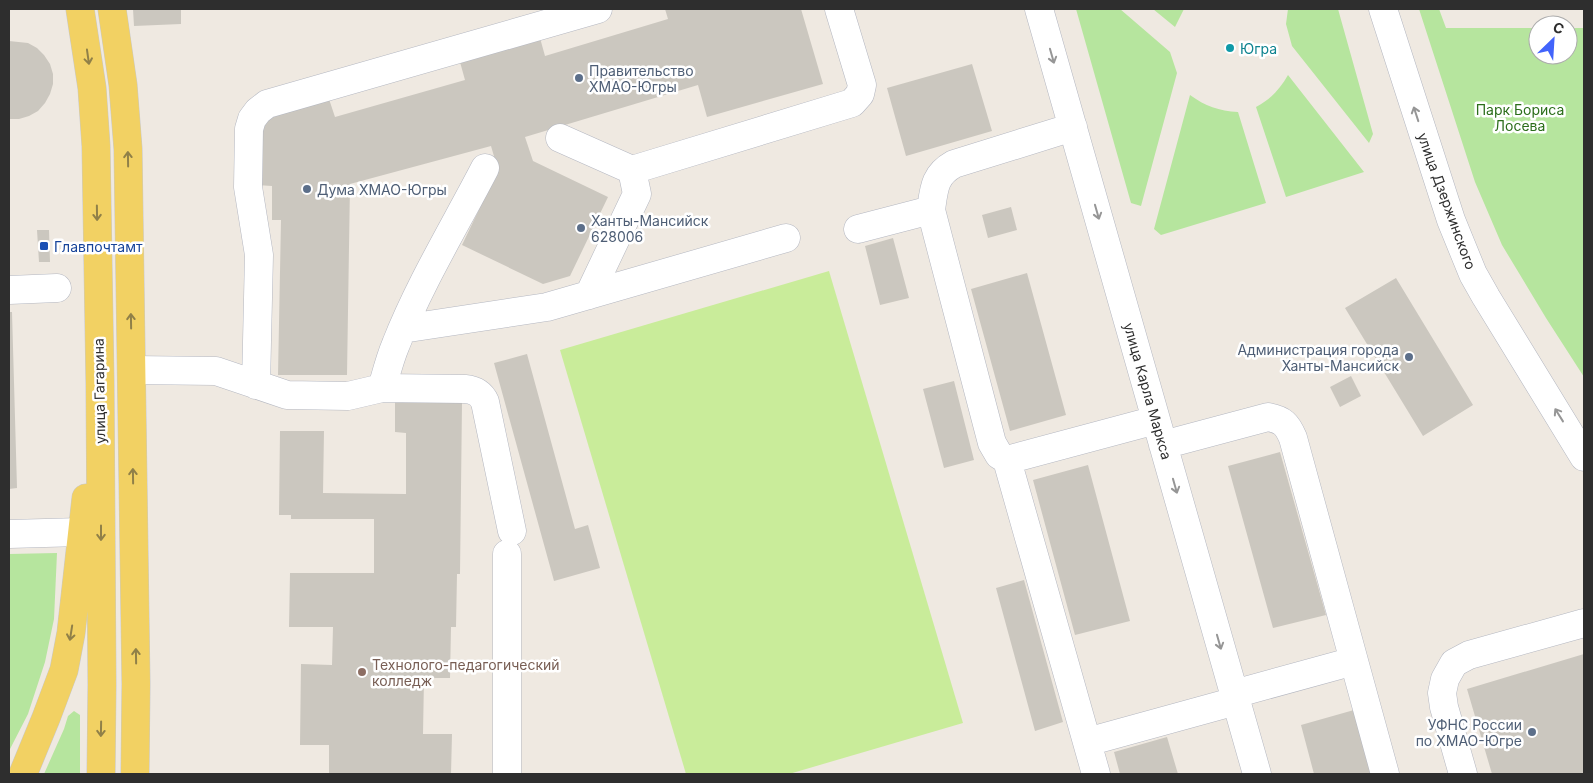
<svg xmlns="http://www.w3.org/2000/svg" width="1593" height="783" viewBox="0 0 1593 783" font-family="Inter,sans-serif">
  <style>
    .green { fill: #b6e59e }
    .pitch { fill: #c9ec9a }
    .building { fill: #cbc7bf }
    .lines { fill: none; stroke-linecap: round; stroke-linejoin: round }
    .minor-casing { stroke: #b4b7c1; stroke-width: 29 }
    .major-casing { stroke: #c9c9c9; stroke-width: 29 }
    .minor { stroke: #fff; stroke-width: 28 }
    .major { stroke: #f2d163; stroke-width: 28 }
    .oneway { stroke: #969696 }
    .oneway2 { stroke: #908048 }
    .culture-dot { fill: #0f9aa8; stroke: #fff; stroke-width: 2 }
    .service-dot { fill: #5c6f8a; stroke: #fff; stroke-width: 2 }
    .transit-dot { fill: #1a4fb4; stroke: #fff; stroke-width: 2 }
    .education-dot { fill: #8d6e63; stroke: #fff; stroke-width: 2 }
    .labels { text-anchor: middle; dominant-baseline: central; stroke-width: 5; stroke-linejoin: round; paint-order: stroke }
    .culture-label { font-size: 14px; fill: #0d838f; stroke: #fff; text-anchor: start }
    .service-label { font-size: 14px; fill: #4e5e75; stroke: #fff; text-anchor: start }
    .park-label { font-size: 14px; fill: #2c6e1b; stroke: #fff }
    .street-label { font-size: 14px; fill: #2e2e2e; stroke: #fff }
    .transit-label { font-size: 14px; fill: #164399; stroke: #fff; text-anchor: start }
    .education-label { font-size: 14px; fill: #785e54; stroke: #fff; text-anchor: start }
  </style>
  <rect width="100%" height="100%" fill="#efe9e1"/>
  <!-- green -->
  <path class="green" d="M1076 9H1120L1170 52 1177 73 1141 206 1131 203Z
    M1153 9H1184L1175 27Z
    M1288 9H1338L1373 134 1369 143 1292 46 1286 24Z
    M1419 9H1439L1446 28H1538V55H1568V28H1584V377L1546 318 1502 245 1475 182Z
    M1288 75 1364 172 1286 197 1256 107C1270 100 1280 89 1288 75Z
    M1190 95C1205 106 1219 111 1238 112L1266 203 1161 235 1154 229Z
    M57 553 54 619 45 662 28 714 9 751V554Z
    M74 711 80 715V774H44L64 729 68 716Z"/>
  <!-- pitch -->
  <path class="pitch" d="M829 271 963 723 789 774H686L560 350Z"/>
  <!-- building -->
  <path class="building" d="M133 9H181V24L134 26Z
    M665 9H801L823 84 707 117 698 85 525 137 533 161 608 197 570 276 543 284 462 245 498 170 491 146 350 184 347 375H278L281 220H272V186L257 185V132L268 116 329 99 335 117 465 80 460 62 540 38 545 56 668 19Z
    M9 41 28 43 37 48 44 55 50 64 53 74V84L50 94 45 103 38 111 29 116 19 119H9Z
    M972 64 992 131 906 156 887 88Z
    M1011 207 1017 230 988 238 982 215Z
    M37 230H49L50 262H39Z
    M893 238 909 298 880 305 865 246Z
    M1027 273 1066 415 1010 431 971 289Z
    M1396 278 1473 405 1423 436 1345 308Z
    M9 312H12L17 488 9 489Z
    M527 354 575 529 588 525 600 568 554 581 494 363Z
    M1351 376 1361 396 1340 407 1330 387Z
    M954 381 974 460 944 468 923 389Z
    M395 402 462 403 460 574H457L456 627H451L450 678H424L423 734H452L451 774H329V745H300L301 664 332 665 333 627H289L290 573H374V519H291V515H279L280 431H324L323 493 406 494V433L395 432Z
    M1280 452 1326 615 1273 628 1228 466Z
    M1088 465 1130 621 1075 635 1033 480Z
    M1024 580 1063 722 1035 731 996 588Z
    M1584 654V774H1492L1467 689Z
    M1354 710 1371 774H1314L1301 725Z
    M1167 737 1178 774H1120L1114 752Z"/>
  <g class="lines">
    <!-- minor casing -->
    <g class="minor-casing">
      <path id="minor" d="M1039 9 1257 774
        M1383 9 1451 220 1473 274 1486 297 1584 457
        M560 138 632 170 852 103 860 94 862 85 839 9
        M858 229 931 210
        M9 290 57 288
        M589 295 637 194 632 170
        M402 329 547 307 786 238
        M132 370 216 371 287 395 348 396 382 388 465 389C475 390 481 393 485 402L512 531
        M256 385 259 255 248 187 249 129 252 119 258 111 267 104 598 9
        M382 388C386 374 390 358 396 344 420 283 455 226 485 168
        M1163 445 1268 417C1283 420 1287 424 1293 438L1354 661 1234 694
        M1007 460 999 455 992 443 931 210C934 189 934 175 954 164L1073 127
        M9 534 81 532
        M507 554V774
        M1354 661 1385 774
        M1087 742 1236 701
        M1096 774 1007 460 1156 420
        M1463 774 1444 707 1442 693 1445 679 1454 663 1469 655 1584 623"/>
    </g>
    <!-- major casing -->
    <g class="major-casing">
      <path id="major" d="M80 9 92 88 96 146 100 383 102 685 101 774
        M112 9 123 85 128 149 136 684 135 774
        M23 774 46 718 64 670 71 633 86 498"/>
    </g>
    <!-- minor -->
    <use href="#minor" class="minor"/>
    <!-- major -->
    <use href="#major" class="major"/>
  </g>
  <!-- one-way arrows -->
  <defs><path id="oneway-shaft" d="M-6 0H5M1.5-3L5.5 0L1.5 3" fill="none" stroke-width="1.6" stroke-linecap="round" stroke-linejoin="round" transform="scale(1.25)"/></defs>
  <g class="oneway">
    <use href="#oneway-shaft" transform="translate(1052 56) rotate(74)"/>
    <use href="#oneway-shaft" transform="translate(1416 114) rotate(-108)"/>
    <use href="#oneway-shaft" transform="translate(1097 212) rotate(74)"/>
    <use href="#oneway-shaft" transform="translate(1559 415) rotate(-122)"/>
    <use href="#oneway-shaft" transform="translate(1175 486) rotate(74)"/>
    <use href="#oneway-shaft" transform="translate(1219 642) rotate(74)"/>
  </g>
  <g class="oneway2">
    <use href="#oneway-shaft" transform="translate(88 57) rotate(82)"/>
    <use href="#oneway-shaft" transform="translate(128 159) rotate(-91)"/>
    <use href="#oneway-shaft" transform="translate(97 213) rotate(89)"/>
    <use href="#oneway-shaft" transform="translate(131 321) rotate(-91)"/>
    <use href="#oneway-shaft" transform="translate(133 476) rotate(-91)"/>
    <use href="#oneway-shaft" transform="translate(101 533) rotate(90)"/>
    <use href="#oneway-shaft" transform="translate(71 633) rotate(99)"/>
    <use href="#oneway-shaft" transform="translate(136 656) rotate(-91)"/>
    <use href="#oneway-shaft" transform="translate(101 729) rotate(91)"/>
  </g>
  <!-- markers -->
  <circle class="culture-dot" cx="1230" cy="48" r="5"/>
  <g class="service-dot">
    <circle cx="579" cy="78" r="5"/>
    <circle cx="307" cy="189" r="5"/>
    <circle cx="581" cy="228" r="5"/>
    <circle cx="1409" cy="357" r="5"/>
    <circle cx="1532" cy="732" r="5"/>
  </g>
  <rect class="transit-dot" x="39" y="241" width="10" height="10" rx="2.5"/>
  <circle class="education-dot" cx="362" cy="672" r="5"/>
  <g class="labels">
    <!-- culture labels -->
    <g class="culture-label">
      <text x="1240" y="48">Югра</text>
    </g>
    <!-- service labels -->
    <g class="service-label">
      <text x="589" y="70">Правительство<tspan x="589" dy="16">ХМАО-Югры</tspan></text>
      <text x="317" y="189">Дума ХМАО-Югры</text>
      <text x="591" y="220">Ханты-Мансийск<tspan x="591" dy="16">628006</tspan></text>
      <text x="1399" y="349" text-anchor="end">Администрация города<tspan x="1399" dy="16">Ханты-Мансийск</tspan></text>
      <text x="1522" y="724" text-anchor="end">УФНС России<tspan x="1522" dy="16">по ХМАО-Югре</tspan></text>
    </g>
    <!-- park labels -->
    <g class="park-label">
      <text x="1520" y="109">Парк Бориса<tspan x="1520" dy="16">Лосева</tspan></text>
    </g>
    <!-- street labels -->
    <g class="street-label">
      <text transform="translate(1447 201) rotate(70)">улица Дзержинского</text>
      <text transform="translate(99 391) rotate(-91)">улица Гагарина</text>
      <text transform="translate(1148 391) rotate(74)">улица Карла Маркса</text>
    </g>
    <!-- transit labels -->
    <g class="transit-label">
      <text x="54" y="246">Главпочтамт</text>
    </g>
    <!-- education labels -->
    <g class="education-label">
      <text x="372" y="664">Технолого-педагогический<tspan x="372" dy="16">колледж</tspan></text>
    </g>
  </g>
  <!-- border -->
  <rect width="1593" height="783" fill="none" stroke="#2e2e2e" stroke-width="20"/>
  <!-- north arrow -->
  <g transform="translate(1553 40) rotate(25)"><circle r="24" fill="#ffffff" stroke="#ababab"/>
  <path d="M0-4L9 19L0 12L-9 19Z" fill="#4264fb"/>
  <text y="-8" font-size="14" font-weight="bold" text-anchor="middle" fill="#2e2e2e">С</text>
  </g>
</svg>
